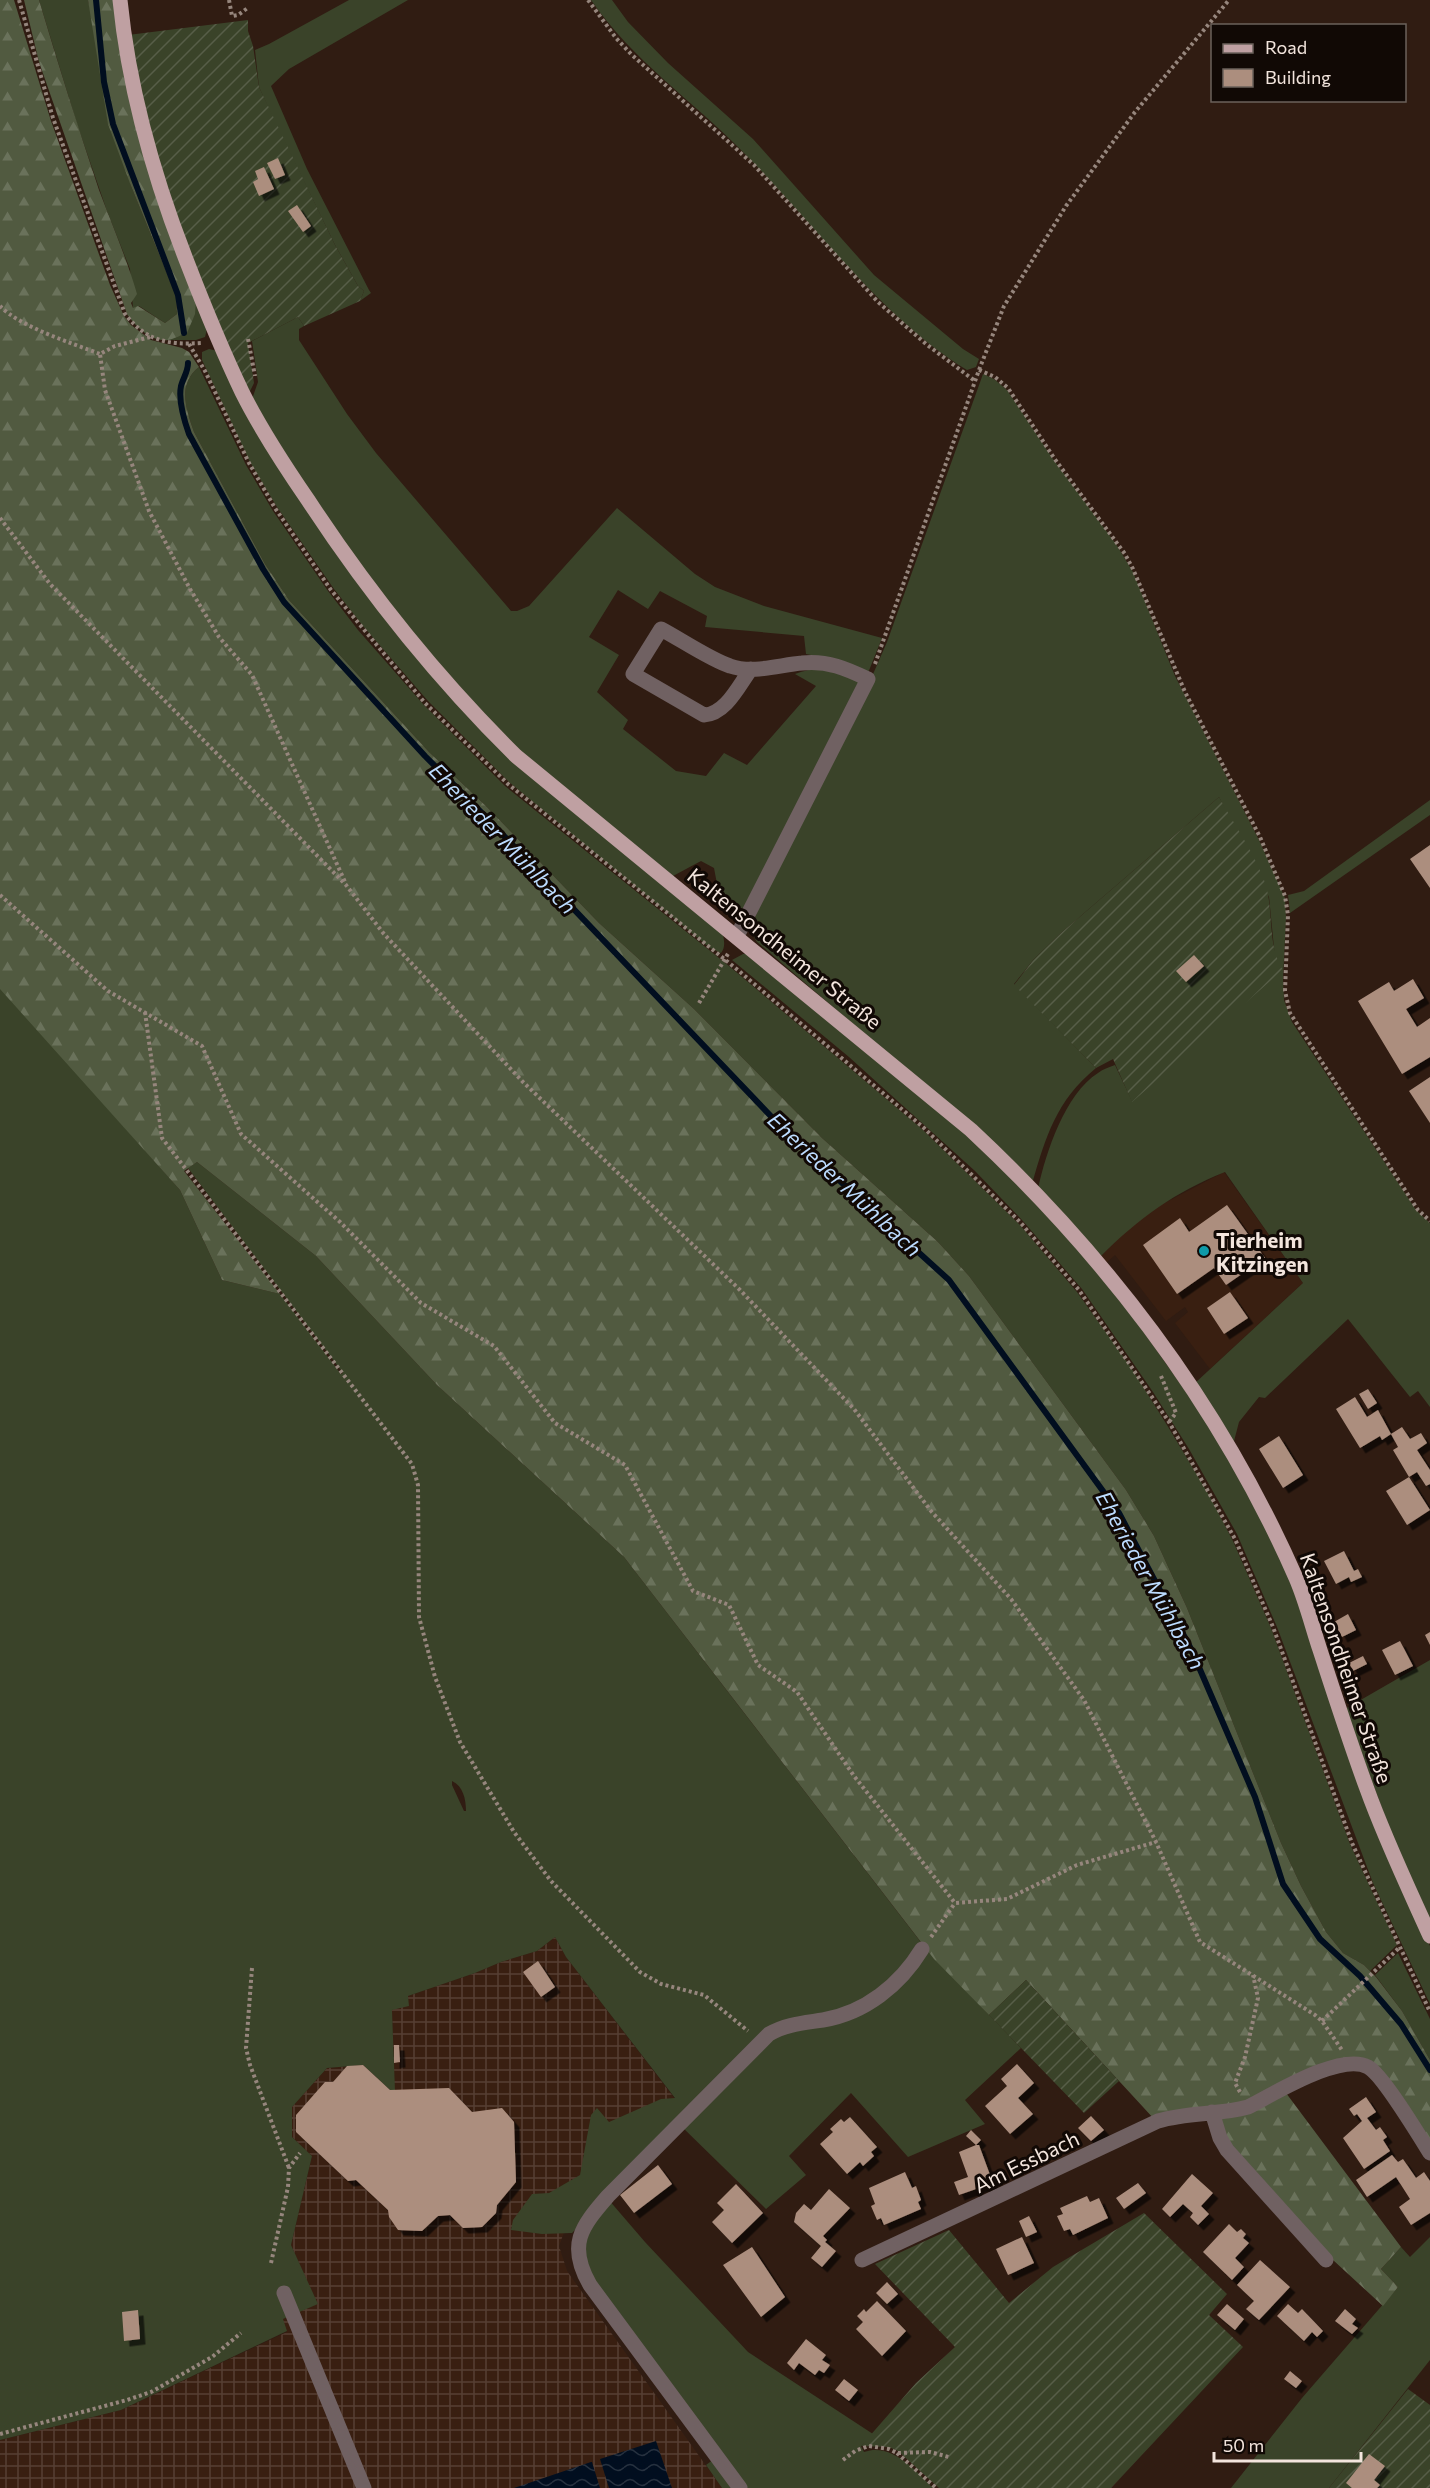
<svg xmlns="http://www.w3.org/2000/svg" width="1430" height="2488" viewBox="0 0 1430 2488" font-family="Commissioner,sans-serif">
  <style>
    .built { fill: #391f11 }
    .industrial { fill: url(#industrial-grid) }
    .grass { fill: #3a4329; fill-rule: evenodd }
    .forest { fill: url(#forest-firs) }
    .garden { fill: url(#garden-furrows) }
    .water { fill: url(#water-waves) }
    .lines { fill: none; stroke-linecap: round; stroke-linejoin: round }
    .stream { stroke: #010e1f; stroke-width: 6 }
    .building { fill: #ac8e7e; filter: url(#shadow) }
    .path { stroke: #96867d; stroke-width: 4; stroke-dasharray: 3 3; stroke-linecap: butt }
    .minor { stroke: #706162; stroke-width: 15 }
    .major { stroke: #bfa0a2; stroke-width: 15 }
    .culture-dot { fill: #0f9aa8; stroke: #110905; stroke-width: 2 }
    .labels { text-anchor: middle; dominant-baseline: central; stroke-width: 6; stroke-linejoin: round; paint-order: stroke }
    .street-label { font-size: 21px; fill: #f3e5dd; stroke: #110905 }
    .poi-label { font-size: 21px; font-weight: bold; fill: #f3e5dd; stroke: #110905; text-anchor: start }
    .water-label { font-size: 22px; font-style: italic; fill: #bcdbfe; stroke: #110905 }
  </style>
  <defs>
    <pattern id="industrial-grid" width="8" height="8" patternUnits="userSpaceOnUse" patternTransform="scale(1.5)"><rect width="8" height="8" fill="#391f11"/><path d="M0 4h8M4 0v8" fill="none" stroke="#563f33"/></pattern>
    <pattern id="forest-firs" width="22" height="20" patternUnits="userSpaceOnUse" patternTransform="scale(1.5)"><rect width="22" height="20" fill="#515a40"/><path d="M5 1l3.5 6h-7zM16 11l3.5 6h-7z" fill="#6a725b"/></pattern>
    <pattern id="garden-furrows" width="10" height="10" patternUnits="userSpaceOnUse" patternTransform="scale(1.5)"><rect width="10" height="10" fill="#3a4329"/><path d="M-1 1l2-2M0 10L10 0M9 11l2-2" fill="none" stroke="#575e48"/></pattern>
    <pattern id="water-waves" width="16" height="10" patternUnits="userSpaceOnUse" patternTransform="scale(1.5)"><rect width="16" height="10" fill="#010e1f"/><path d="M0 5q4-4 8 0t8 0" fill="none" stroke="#26313f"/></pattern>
    <filter id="shadow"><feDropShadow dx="5.5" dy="5.5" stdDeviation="0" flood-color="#0009"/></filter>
  </defs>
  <rect width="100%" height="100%" fill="#301c12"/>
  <!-- built -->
  <path class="built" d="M1224 1172 1303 1283 1210 1369 1175 1323 1188 1312 1185 1307 1166 1321 1115 1255 1106 1263 1101 1256 1132 1225 1153 1209Z"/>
  <!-- industrial -->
  <path class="industrial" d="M555 1937 566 1957 675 2099 567 2224 559 2246 567 2271 722 2488H0V2440L121 2410 287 2332 282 2319 317 2304 291 2245 312 2156 292 2137V2107L327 2068 363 2065 390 2090H394L392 2010 408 1996 475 1973 501 1962 537 1951Z"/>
  <!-- grass -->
  <path class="grass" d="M39 0H88L131 186 176 296 177 314 165 323 139 306 133 309 130 269 107 211 77 124Z
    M349 0H408L289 69 271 86 307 169 369 290 371 293 360 301 364 291 358 286 335 245 274 120 259 87 255 50 269 44Z
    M591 0H612L628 22 668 63 753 139 874 275 963 349 979 359 976 367 967 370C881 318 813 222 742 151 692 100 632 60 591 0Z
    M196 300 207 329 205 337 196 340H166L187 332Z
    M298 317 304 326 299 329V340L347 414 376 453 511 611H517L529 606 617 508 695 574 715 587 764 606 882 638 868 673 839 661 806 654 804 636 705 627 707 616 660 591 648 609 618 590 589 637 619 655 597 692 628 720 623 729 676 771 706 776 724 753 747 765 816 686 795 674C823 663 837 672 864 682L748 907 732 910 720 900 714 868 701 861 673 876 518 751 438 670 331 528 252 399 258 382 252 341Z
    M209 349 218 351 241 396 437 677 721 927C723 935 727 946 721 953L710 948 509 782 428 701 363 626 334 589 277 507 250 462 202 360V352Z
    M199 367 246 465 273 511 328 591 358 630 423 704 505 786 729 966 922 1129 1020 1225 1077 1292 1130 1366 1167 1425 1209 1495 1233 1541 1271 1628 1350 1844 1397 1945 1370 1971 1364 1965 1343 1953 1326 1932 1301 1886 1281 1843 1187 1608 1154 1536 1126 1490 969 1276 938 1242 822 1138 694 1009 599 923 487 807 429 752 289 600 265 564 194 432C186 409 177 384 199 367Z
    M983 374 994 379 1007 390 1053 459 1116 544 1133 572 1175 676 1259 840 1285 898 1286 918 1283 979 1284 1000 1292 1022 1416 1210 1430 1223V1407L1418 1391 1410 1397 1348 1319 1265 1398 1259 1397 1239 1422 1233 1445 1194 1384 1303 1283 1225 1172C1175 1192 1139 1218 1101 1256L1038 1189C1046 1152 1065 1094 1098 1073 1103 1069 1110 1067 1115 1065L1132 1101 1275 958 1269 897 1219 797 1061 933 1034 959 1014 984 1096 1068C1056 1101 1046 1136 1032 1184L949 1106 757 942 750 931 762 899 870 681 887 642Z
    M1430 800V815L1290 913 1288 895 1304 891Z
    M743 954H751L966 1132 1099 1269 1213 1430 1240 1475 1292 1582 1389 1857 1430 1946V2004L1373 1883 1277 1627 1237 1534 1189 1449 1153 1392 1082 1289 1022 1220 975 1171 849 1057 732 960Z
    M0 986 180 1190 222 1280 280 1294 341 1374 343 1373 188 1168 197 1162 316 1256 437 1385 624 1557 923 1945 863 2004 776 2027 572 2233 542 2234 511 2230 513 2220 532 2194 549 2193 580 2175 591 2115 597 2108 609 2122 661 2099 675 2098 566 1957 555 1937 537 1951 501 1962 475 1973 408 1996 409 2006 392 2010 395 2091 390 2090 363 2065 327 2068 292 2107V2137L312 2156 291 2245 318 2304 283 2319 287 2331 121 2410 0 2440ZM452 1781C463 1786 466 1799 466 1811H464L452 1785Z
    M1430 1660V1927L1408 1878 1345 1709Z
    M925 1948 1021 2048 965 2100 985 2124 908 2157 851 2093 789 2156 806 2175 766 2209 679 2124 769 2036 843 2018Z
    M1398 1953 1430 2019V2060L1402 2011 1375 1975Z
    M608 2199 645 2242 748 2352 873 2434 861 2446 864 2452C892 2442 916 2471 933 2488H744L592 2284 580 2244Z
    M1430 2237V2360L1329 2488H1231L1302 2398 1398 2287 1381 2269 1401 2247 1410 2257Z
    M714 2459 736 2488H722L706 2465Z"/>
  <!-- forest -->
  <path class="forest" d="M0 0H14L51 121 110 285 124 316 131 325 151 340 182 348 189 352 199 367C177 384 186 409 194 432L265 564 289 600 429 752 487 807 599 923 694 1009 822 1138 938 1242 969 1276 1126 1490 1154 1536 1187 1608 1281 1843 1301 1886 1326 1932 1343 1953 1364 1965 1376 1977 1402 2011 1430 2060V2147L1362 2059 1286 2093 1401 2247 1381 2269 1398 2287 1383 2306 1333 2260 1230 2147 1214 2108 1155 2120 1026 1980 989 2015 934 1959 624 1557 437 1385 316 1256 197 1162 184 1171 280 1294 222 1280 180 1190 0 989Z
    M24 0H39C58 64 78 127 99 190 112 225 127 259 137 294L131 303 133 308 138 306 165 323 177 314 176 296 131 186 108 124 88 0H117L196 300 195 314 187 333C181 335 174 339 168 340 151 342 135 326 127 314L39 62Z"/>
  <!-- garden -->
  <path class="garden" d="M248 20V31L253 46 259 87 335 245 358 286 364 291 360 301 304 326 298 317 248 343 254 383 249 393 227 348 164 185 128 35Z
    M1219 797C1234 824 1253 851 1264 880 1275 909 1266 944 1283 970L1132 1102 1113 1059 1096 1068 1014 985 1034 959 1061 933Z
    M1026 1980 1119 2081 1084 2113 989 2015Z
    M1144 2213 1227 2294 1209 2315 1243 2347 1111 2488H939L898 2451 889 2447 861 2446 916 2383 955 2347 875 2264 949 2230 1009 2303 1053 2267Z
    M1408 2389 1430 2405V2488H1329Z"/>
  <!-- water -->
  <path class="water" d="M656 2441 672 2488H609L600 2459Z
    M592 2462 600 2488H514L591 2462Z"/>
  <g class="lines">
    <!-- stream -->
    <path class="stream" d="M96 0 104 82 113 124 178 295 184 333
      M188 363C188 372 183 378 181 386 178 401 184 420 189 434L263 569 284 602 425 756 484 815 786 1132 949 1280 1119 1513 1192 1651 1255 1797 1283 1884 1320 1939 1360 1976 1401 2024 1430 2070"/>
  </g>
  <!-- building -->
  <path class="building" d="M278 158 285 175 275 179 267 163Z
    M264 167 274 189 259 196 253 182 258 179 255 171Z
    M297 205 311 226 303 232 288 211Z
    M1430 845V888L1410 859Z
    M1194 955 1204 966 1186 982 1176 971Z
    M1413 979 1424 998 1406 1009 1417 1027 1430 1018V1057L1402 1074 1358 1001 1389 982 1394 991Z
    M1430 1077V1123L1409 1091Z
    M1227 1205 1265 1258 1226 1285 1214 1268 1177 1294 1143 1245 1180 1218 1189 1232Z
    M1230 1292 1248 1318 1224 1334 1207 1308Z
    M1368 1389 1377 1403 1368 1409 1359 1394Z
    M1355 1397 1367 1417 1378 1410 1391 1434 1402 1427 1410 1439 1421 1433 1427 1443 1417 1450 1430 1470V1484L1426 1486 1417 1472 1409 1477 1393 1450 1398 1447 1391 1434 1382 1440 1380 1436 1360 1448 1336 1409Z
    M1279 1436 1303 1475 1283 1488 1259 1449Z
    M1409 1477 1430 1510 1407 1525 1386 1491Z
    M1344 1551 1354 1571 1358 1569 1362 1577 1351 1582 1349 1577 1336 1584 1324 1561Z
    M1348 1614 1356 1630 1342 1637 1334 1622Z
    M1430 1632V1645L1425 1635Z
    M1400 1641 1413 1666 1395 1675 1382 1650Z
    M1363 1656 1367 1664 1353 1671 1349 1663Z
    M538 1961 555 1987 541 1997 523 1972Z
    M394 2045H399L400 2062 394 2063Z
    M1017 2064 1034 2083 1018 2098 1033 2114 1010 2134 985 2106 1007 2086 1001 2079Z
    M363 2065 390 2090 449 2088 472 2112 502 2108 514 2122 516 2182 497 2205 496 2213 482 2227 463 2228 450 2215 438 2216 422 2231 398 2230 389 2217 388 2210 356 2180 348 2181 296 2132V2115L325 2082H333L347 2066Z
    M1366 2097 1376 2112 1367 2118 1376 2130 1380 2127 1387 2137 1383 2140 1390 2151 1364 2169 1343 2138 1362 2121 1357 2114 1354 2116 1349 2109Z
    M1091 2116 1104 2130 1091 2141 1078 2128Z
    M850 2117 877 2147 871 2152 874 2156 863 2166 860 2162 847 2174 820 2144 833 2132 830 2129 841 2119 844 2122Z
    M971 2130 981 2140 976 2145 966 2136Z
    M976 2145H979L993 2183 959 2195 954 2182 968 2177 959 2152Z
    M1392 2155 1398 2162 1403 2159 1416 2178 1424 2172 1430 2181V2213L1411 2225 1399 2207 1410 2199 1396 2177 1367 2197 1356 2180Z
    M658 2165 672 2184 634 2213 620 2195Z
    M905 2172 912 2188 916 2186 921 2200 918 2202 921 2209 884 2225 881 2218 877 2220 871 2206 875 2204 869 2188Z
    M1192 2174 1213 2193 1201 2206 1209 2214 1198 2225 1190 2217 1193 2213 1183 2204 1170 2217 1162 2209Z
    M1138 2183 1146 2193 1124 2209 1116 2198Z
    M736 2184 763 2213 732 2243 712 2222 724 2210 717 2203Z
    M829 2189 850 2208 823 2236 827 2240 825 2242 836 2251 822 2267 811 2258 821 2246 794 2222 796 2213 804 2204 811 2210Z
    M1087 2196 1090 2202 1099 2198 1108 2218 1073 2235 1070 2229 1064 2231 1057 2216 1063 2214 1060 2208Z
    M1029 2216 1037 2232 1026 2237 1019 2221Z
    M1229 2224 1237 2232 1241 2229 1246 2234 1243 2238 1249 2243 1235 2258 1244 2267 1232 2280 1203 2252Z
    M1022 2237 1034 2263 1008 2275 996 2249Z
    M752 2247 785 2297 761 2317 723 2265Z
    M1260 2260 1290 2287 1259 2320 1246 2309 1254 2301 1237 2285Z
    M887 2282 898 2294 887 2304 876 2293Z
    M877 2301 906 2331 882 2356 856 2329 863 2322 857 2316 864 2309 866 2312Z
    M1227 2304 1244 2319 1235 2330 1217 2315Z
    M1288 2304 1298 2313 1302 2309 1323 2331 1317 2337 1312 2332 1304 2341 1277 2316Z
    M1345 2309 1356 2319 1352 2324 1358 2328 1352 2334 1335 2321Z
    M138 2310 140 2339 124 2341 122 2312Z
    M806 2339 826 2355 822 2360 830 2365 824 2373 819 2370 815 2375 799 2363 794 2370 787 2363Z
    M1290 2371 1302 2381 1296 2388 1284 2379Z
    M844 2379 858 2390 849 2401 835 2390Z
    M1369 2454 1385 2466 1374 2480 1380 2485 1377 2488H1352L1346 2483Z"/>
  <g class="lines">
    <!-- path -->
    <path class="path" d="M19 0 53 118 125 314C147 342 169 345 202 343
      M229 0 232 16 238 15 249 7
      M588 0 616 38 631 54 754 165 878 302 926 344 975 381
      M0 306C20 327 72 343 100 354
      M150 337 115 346 100 354 105 390 149 511 190 589 219 637 252 675 345 882
      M248 339 255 376
      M189 344 205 371 249 463 275 508 331 590 425 703 508 784 739 971 924 1128 1020 1222 1079 1290 1169 1422 1235 1539 1273 1627 1352 1843 1430 2012
      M979 370 995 377 1008 388 1054 458 1125 554 1133 569 1185 692 1260 837 1285 896 1288 915 1285 991 1290 1013 1418 1210 1430 1221
      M0 518 50 584 346 885 384 934 523 1082 740 1290 854 1409 931 1511 1011 1599 1084 1700 1156 1842 1200 1942 1315 2015 1322 2021 1342 2050
      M875 664 979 370 1004 306 1066 206 1135 112 1229 0
      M0 895 108 991 202 1046 241 1134 340 1222 421 1303 494 1346 555 1423 625 1465 693 1591 729 1605 758 1665 797 1692 854 1776 955 1903 1007 1899 1077 1865 1156 1842
      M699 1003 729 952
      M145 1012 162 1138 412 1464 418 1485 419 1617 435 1677 460 1742 514 1832 551 1881 640 1972 661 1984 704 1995 748 2031
      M1161 1376 1176 1413 1169 1422
      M931 1937 955 1903
      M252 1968 246 2048 250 2065 289 2168
      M1322 2021 1400 1947
      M1240 2092 1235 2083 1245 2057 1258 1998 1253 1975
      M271 2263 288 2187 289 2168 300 2153
      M0 2434 127 2400 151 2392 212 2357 241 2333
      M897 2453 936 2488
      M843 2460 855 2451 869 2446 889 2449 897 2453 930 2452 949 2457"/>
    <!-- minor -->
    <path class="minor" d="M737 936 868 679C847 669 827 660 802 663 779 665 753 674 730 666 711 660 680 639 661 629L633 674 704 715C726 714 739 685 751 669
      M1212 2112 1220 2138 1227 2150 1326 2260
      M862 2260 1158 2121C1188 2112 1219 2115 1248 2107 1274 2094 1341 2052 1368 2067 1382 2074 1420 2137 1430 2153
      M284 2293 364 2488
      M740 2488 590 2285C567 2245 581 2227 608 2196L769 2034C786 2024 804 2023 823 2020 865 2013 900 1985 922 1949"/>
    <!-- major -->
    <path class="major" d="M120 0C129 91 154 178 187 262 204 306 222 350 242 392 261 430 284 465 308 500 369 593 437 678 516 756L971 1130C1107 1257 1221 1407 1296 1578 1306 1601 1312 1626 1320 1650 1335 1696 1350 1743 1367 1789 1385 1839 1408 1887 1430 1936"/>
  </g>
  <!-- markers -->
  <circle class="culture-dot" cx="1204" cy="1251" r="6"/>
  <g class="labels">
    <!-- street labels -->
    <g class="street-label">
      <text transform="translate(785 948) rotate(39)">Kaltensondheimer Straße</text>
      <text transform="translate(1347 1668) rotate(71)">Kaltensondheimer Straße</text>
      <text transform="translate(1026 2161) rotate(-26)">Am Essbach</text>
    </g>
    <!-- poi labels -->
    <g class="poi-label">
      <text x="1216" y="1239">Tierheim<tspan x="1216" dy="24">Kitzingen</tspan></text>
    </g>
    <!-- water labels -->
    <g class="water-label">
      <text transform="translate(503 838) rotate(46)">Eherieder Mühlbach</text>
      <text transform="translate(845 1184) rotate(43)">Eherieder Mühlbach</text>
      <text transform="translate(1151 1580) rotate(61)">Eherieder Mühlbach</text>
    </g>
  </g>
  <!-- legend -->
  <rect x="1211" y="24" width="195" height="78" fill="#110905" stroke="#6b615b" stroke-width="1.5"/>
  <rect x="1223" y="44" width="30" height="9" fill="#bfa0a2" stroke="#6b615b" stroke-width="1.5"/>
  <text x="1265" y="54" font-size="18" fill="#f3e5dd">Road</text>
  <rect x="1223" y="69" width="30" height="18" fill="#ac8e7e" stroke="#6b615b" stroke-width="1.5"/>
  <text x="1265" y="84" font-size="18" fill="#f3e5dd">Building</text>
  <!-- scale -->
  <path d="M1214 2452v9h147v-9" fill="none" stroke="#f3e5dd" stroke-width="3"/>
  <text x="1223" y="2452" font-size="18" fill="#f3e5dd" stroke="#110905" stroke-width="4.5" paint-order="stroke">50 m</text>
</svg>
